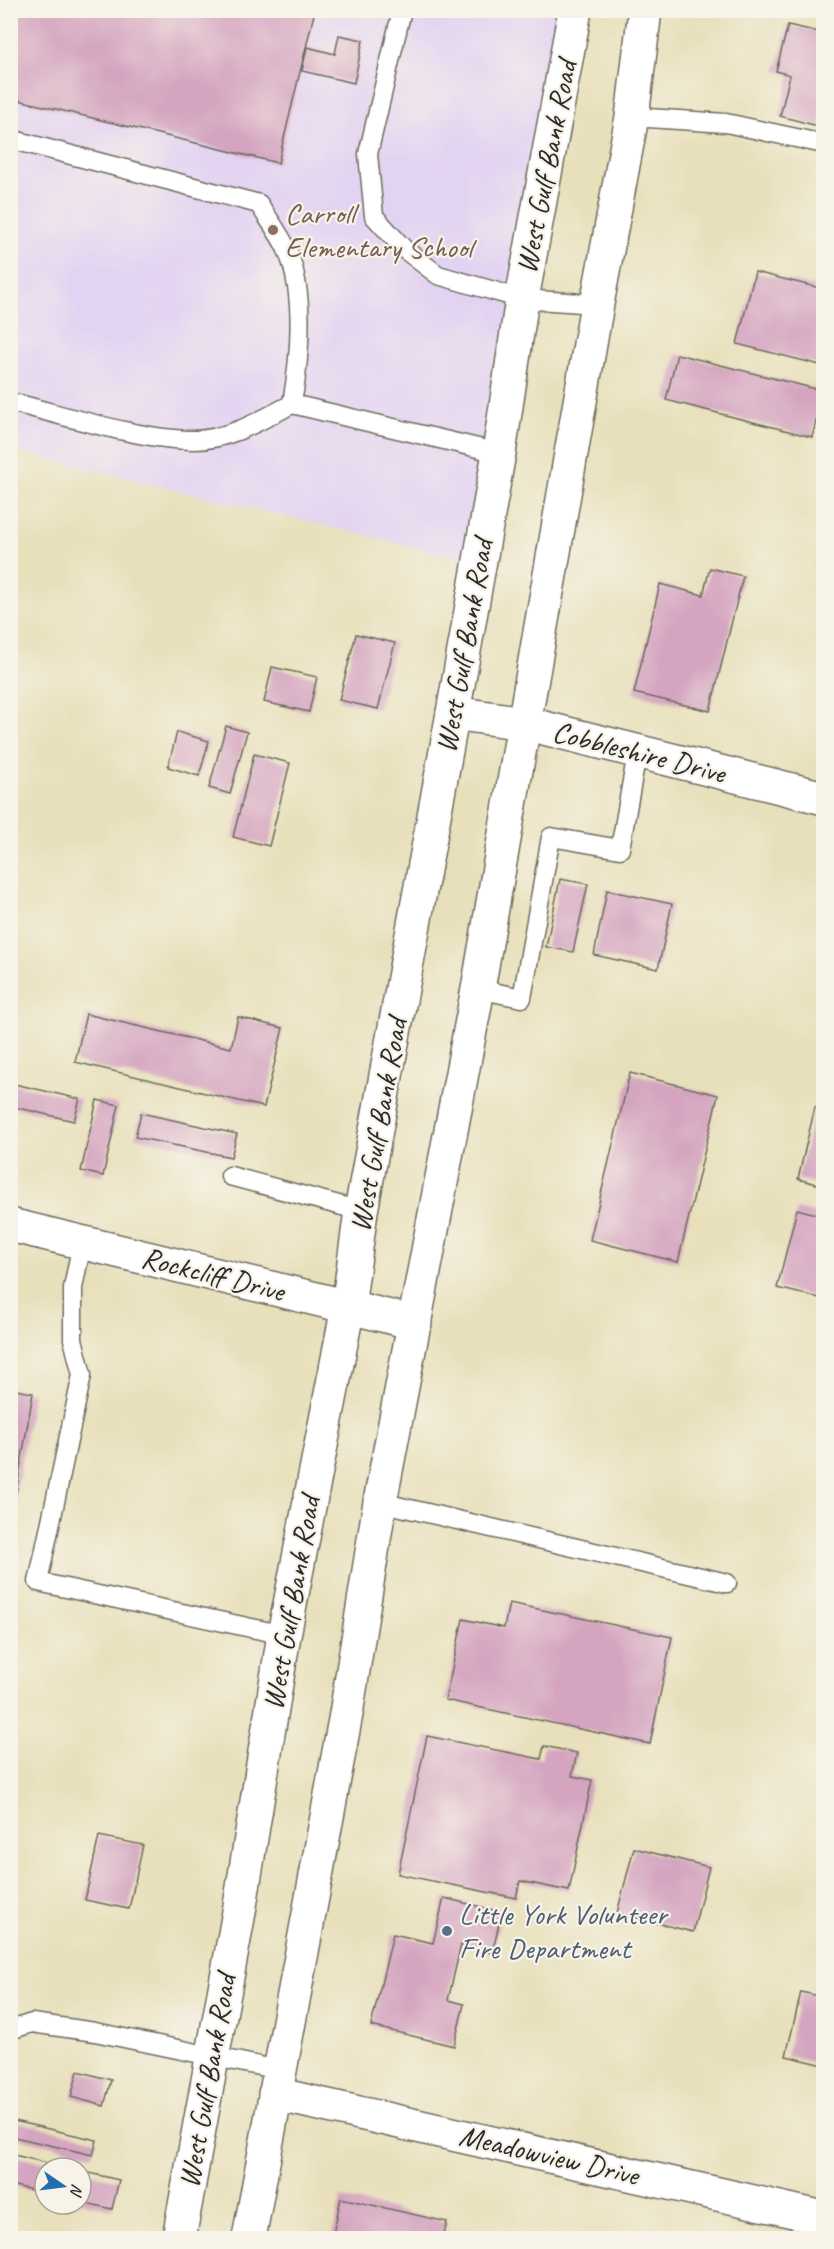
<svg xmlns="http://www.w3.org/2000/svg" width="834" height="2249" viewBox="0 0 834 2249" font-family="Caveat,sans-serif">
  <style>
    .built { fill: #e3d3f2 }
    .building { fill: #d4a4c0 }
    .lines { fill: none; stroke-linecap: round; stroke-linejoin: round }
    .lane-casing { stroke: #6d6a5d; stroke-width: 21 }
    .street-casing { stroke: #6d6a5d; stroke-width: 36 }
    .secondary-casing { stroke: #6d6a5d; stroke-width: 36 }
    .lane { stroke: #fff; stroke-width: 18 }
    .street { stroke: #fff; stroke-width: 33 }
    .secondary { stroke: #fff; stroke-width: 33 }
    .education-dot { fill: #8d6e63; stroke: #f7f3e8; stroke-width: 2 }
    .service-dot { fill: #5c6f8a; stroke: #f7f3e8; stroke-width: 2 }
    .labels { text-anchor: middle; dominant-baseline: central; stroke-width: 4.5; stroke-linejoin: round; paint-order: stroke }
    .street-label { font-size: 30px; fill: #2b2b2b; stroke: #f7f3e8 }
    .education-label { font-size: 30px; fill: #785e54; stroke: #f7f3e8; text-anchor: start }
    .service-label { font-size: 30px; fill: #4e5e75; stroke: #f7f3e8; text-anchor: start }
  </style>
  <rect width="100%" height="100%" fill="#f7f3e8"/>
  <filter id="ink" filterUnits="userSpaceOnUse"><feTurbulence type="fractalNoise" baseFrequency=".0167" numOctaves="2"/><feDisplacementMap in="SourceGraphic" scale="12" xChannelSelector="R" yChannelSelector="G"/><feConvolveMatrix kernelMatrix="1 2 1 2 8 2 1 2 1" color-interpolation-filters="sRGB"/></filter>
  <filter id="wash" filterUnits="userSpaceOnUse"><feTurbulence type="fractalNoise" baseFrequency=".008" numOctaves="4" result="noise"/><feDisplacementMap in="SourceGraphic" scale="24" xChannelSelector="R" yChannelSelector="G"/><feGaussianBlur stdDeviation="1.35" result="paint"/><feColorMatrix in="noise" values="0 0 0 0 0 0 0 0 0 0 0 0 0 0 0 0 0 1.4 0 .05"/><feComposite in="paint" operator="in"/></filter>
  <g filter="url(#wash)">
    <rect width="100%" height="100%" fill="#e8e0bb"/>
    <!-- built -->
    <path class="built" d="M11 11H575L476 562 11 450Z"/>
    <g id="blocks">
      <!-- building -->
      <path class="building" d="M10 10H315L278 163 10 98Z
        M788 25 824 33 821 127 780 116 790 75 776 71Z
        M339 35 363 40 354 83 302 71 307 47 335 54Z
        M755 272 824 289V366L737 344Z
        M677 354 824 391 812 437 666 400Z
        M710 568 743 576 710 711 634 693 660 584 703 595Z
        M356 634 395 643 378 709 339 700Z
        M272 667 317 677 309 712 264 702Z
        M226 726 247 732 230 794 209 788Z
        M177 732 209 741 199 776 168 767Z
        M254 754 290 763 269 846 233 837Z
        M560 879 588 884 573 952 546 947Z
        M607 890 672 904 658 969 594 955Z
        M86 1014 231 1048 238 1017 283 1028 264 1107 75 1062Z
        M630 1073 718 1095 678 1262 590 1240Z
        M10 1083 80 1099 74 1121 10 1106Z
        M97 1100 119 1105 103 1176 81 1171Z
        M815 1107 824 1109V1186L798 1179Z
        M141 1113 237 1134 231 1157 135 1137Z
        M797 1209 824 1216V1299L777 1288Z
        M10 1389 33 1393 12 1516H10Z
        M509 1603 672 1637 650 1744 445 1700 463 1619 504 1628Z
        M427 1736 541 1759 544 1746 577 1753 572 1776 592 1780 569 1891 520 1881 516 1898 398 1874Z
        M99 1836 143 1845 129 1909 85 1900Z
        M634 1848 709 1867 693 1932 617 1913Z
        M444 1898 502 1912 492 1953 461 1945 448 2000 464 2004 454 2046 371 2026 393 1934 433 1943Z
        M801 1992 824 1997V2065L786 2056Z
        M78 2071 111 2080 104 2106 71 2097Z
        M14 2121 97 2140 93 2155 10 2136Z
        M10 2154 64 2167V2168H45V2193L10 2185Z
        M81 2171 119 2180 112 2209 81 2202Z
        M341 2198 447 2222 443 2238H332Z"/>
    </g>
  </g>
  <g filter="url(#ink)">
    <use href="#blocks" fill-opacity="0" stroke="#6d6a5d" stroke-width="1.5"/>
    <g class="lines">
      <!-- lane casing -->
      <g class="lane-casing">
        <path id="lane" d="M402 10 368 154 374 216 404 249 438 275 522 299 597 304
          M632 117 726 123 824 144
          M10 139 259 204C268 219 281 235 288 252 306 297 300 357 292 404
          M10 402C64 415 140 440 194 440 229 440 263 419 292 404L499 453
          M478 989 522 998 551 837 620 849 637 753
          M230 1176 361 1211
          M82 1243 73 1288V1339L82 1375 38 1582 284 1635
          M380 1502 727 1583
          M10 2030 32 2023 95 2032 279 2070"/>
      </g>
      <!-- street casing -->
      <g class="street-casing">
        <path id="street" d="M453 713 524 723 824 798
          M10 1225 415 1323
          M275 2094 824 2218"/>
      </g>
      <!-- secondary casing -->
      <g class="secondary-casing">
        <path id="secondary" d="M179 2238 239 1912 284 1635 348 1307 361 1211 453 713 499 453 522 299 575 10
          M249 2238 346 1714 380 1502 478 989 597 304 632 117 645 10"/>
      </g>
      <!-- lane -->
      <use href="#lane" class="lane"/>
      <!-- street -->
      <use href="#street" class="street"/>
      <!-- secondary -->
      <use href="#secondary" class="secondary"/>
    </g>
  </g>
  <!-- markers -->
  <circle class="education-dot" cx="273" cy="230" r="6"/>
  <circle class="service-dot" cx="447" cy="1931" r="6"/>
  <g class="labels">
    <!-- street labels -->
    <g class="street-label">
      <text transform="translate(546 167) rotate(-79)">West Gulf Bank Road</text>
      <text transform="translate(464 646) rotate(-80)">West Gulf Bank Road</text>
      <text transform="translate(639 752) rotate(14)">Cobbleshire Drive</text>
      <text transform="translate(378 1125) rotate(-80)">West Gulf Bank Road</text>
      <text transform="translate(213 1274) rotate(14)">Rockcliff Drive</text>
      <text transform="translate(291 1603) rotate(-80)">West Gulf Bank Road</text>
      <text transform="translate(207 2081) rotate(-80)">West Gulf Bank Road</text>
      <text transform="translate(549 2155) rotate(13)">Meadowview Drive</text>
    </g>
    <!-- education labels -->
    <g class="education-label">
      <text x="285" y="213">Carroll<tspan x="285" dy="34">Elementary School</tspan></text>
    </g>
    <!-- service labels -->
    <g class="service-label">
      <text x="459" y="1914">Little York Volunteer<tspan x="459" dy="34">Fire Department</tspan></text>
    </g>
  </g>
  <!-- margin -->
  <rect width="834" height="2249" fill="none" stroke="#f7f3e8" stroke-width="36"/>
  <!-- north arrow -->
  <g transform="translate(63 2186) rotate(104)"><circle r="28" fill="#f7f3e8" stroke="#a5a39c" stroke-width="1.5"/>
  <path d="M0-4.5L10 22L0 15L-10 22Z" fill="#1f6fb2"/>
  <text y="-9" font-size="16" font-weight="bold" text-anchor="middle" fill="#2b2b2b">N</text>
  </g>
</svg>
